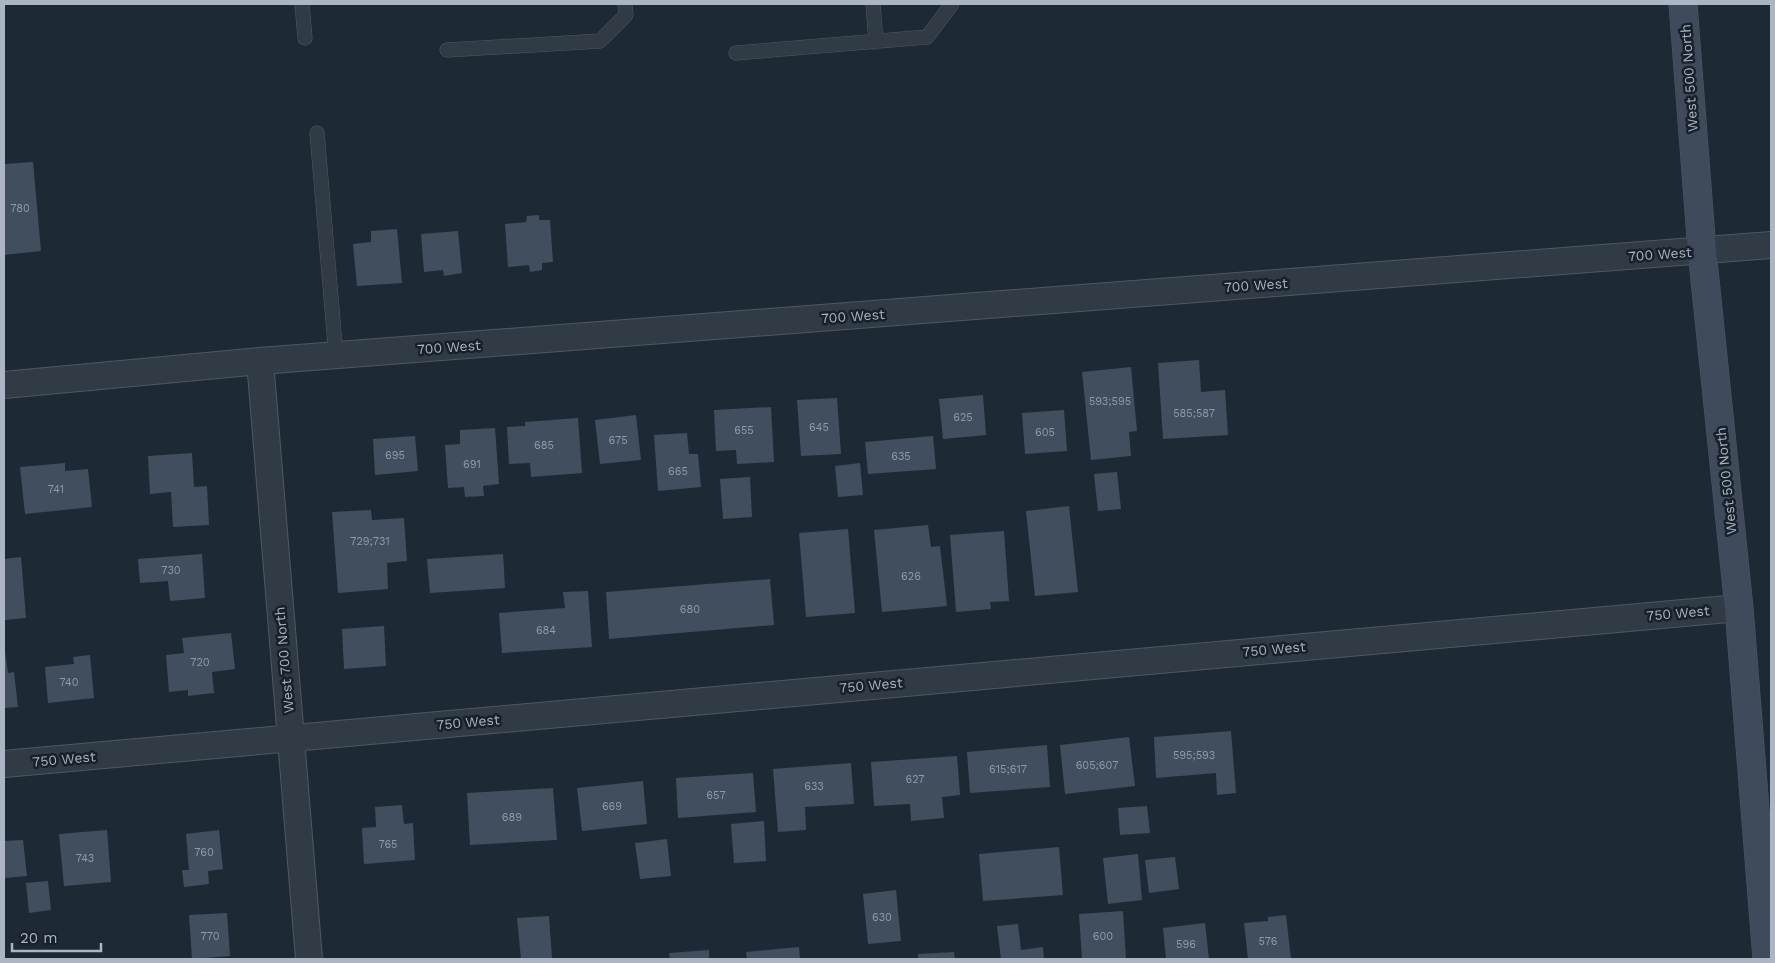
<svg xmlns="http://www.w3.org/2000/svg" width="1775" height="963" viewBox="0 0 1775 963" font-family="'Work Sans',sans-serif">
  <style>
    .building { fill: #414e5e }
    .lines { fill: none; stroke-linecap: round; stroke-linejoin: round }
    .lane-casing { stroke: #4f5865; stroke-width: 15 }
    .street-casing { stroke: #4f5865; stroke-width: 28 }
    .secondary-casing { stroke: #4f5865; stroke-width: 29 }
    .lane { stroke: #313b46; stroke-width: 14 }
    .street { stroke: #313b46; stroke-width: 26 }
    .secondary { stroke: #3f4a5a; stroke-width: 28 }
    .labels { text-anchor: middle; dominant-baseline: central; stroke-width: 5; stroke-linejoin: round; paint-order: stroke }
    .number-label { font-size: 11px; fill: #909baa }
    .street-label { font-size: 14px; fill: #abb5c4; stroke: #17202b }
  </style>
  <rect width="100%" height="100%" fill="#1e2936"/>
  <!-- building -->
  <path class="building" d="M33 162 41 251 4 255V164Z
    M539 215V220H550L553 262 542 263V270L530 272 529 265 508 267 505 224 526 222 527 216Z
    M397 229 402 283 357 286 353 244 371 242V231Z
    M458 231 462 273 444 276 443 270 424 272 421 234Z
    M1199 360 1201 392 1225 390 1228 435 1163 439 1158 363Z
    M1131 367 1137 431 1129 432 1131 456 1091 460 1082 372Z
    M983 395 986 435 943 439 939 399Z
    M837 398 841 454 801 456 797 400Z
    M771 407 774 462 737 464 736 450 716 451 714 410Z
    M1064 410 1067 451 1025 454 1022 413Z
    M636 415 641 460 600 464 595 420Z
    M578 418 582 473 531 477 530 463 509 464 507 427 525 426V422Z
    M495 428 499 484 483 486 484 496 465 497 464 487 448 488 445 445 460 444V430Z
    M687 433 689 454H698L701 487 658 491 654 435Z
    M415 436 418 471 375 475 373 439Z
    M933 436 936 469 868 474 865 442Z
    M192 453 194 487 207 486 209 525 173 527 171 492 150 494 148 456Z
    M65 463V471L88 469 92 507 25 514 20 467Z
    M860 463 863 495 838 497 835 466Z
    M1117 472 1121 509 1098 511 1094 474Z
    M750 477 752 517 723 519 720 479Z
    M1069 506 1078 592 1035 596 1026 511Z
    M371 510 372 520 404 518 407 561 387 563 388 589 338 593 332 512Z
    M928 525 931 547 940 546 947 606 882 612 874 530Z
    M848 529 855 613 806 617 799 533Z
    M1004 531 1009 601 990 602 991 609 956 612 950 535Z
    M202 554 205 598 170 601 168 581 140 583 138 559Z
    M503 554 505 588 430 593 427 559Z
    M21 557 26 618 5 620 4 559Z
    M770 579 774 625 609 639 606 592Z
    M588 591 592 647 502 653 499 613 565 608 563 592Z
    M384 626 386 666 344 669 342 629Z
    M231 633 235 669 212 672 214 693 188 696V690L169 692 166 655 184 653 182 638Z
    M4 644 8 673 14 672 18 707 4 708Z
    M90 655 94 698 48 703 45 667 74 664 73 657Z
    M1231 731 1236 793 1217 795 1216 773 1156 778 1154 737Z
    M1129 737 1135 786 1065 794 1060 745Z
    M1047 745 1050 787 970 793 967 752Z
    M957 756 960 795 942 797 944 818 911 821 910 804 874 806 871 762Z
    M851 763 854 804 805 807 806 830 778 832 773 769Z
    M753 773 756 812 678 818 676 778Z
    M643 781 647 824 582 831 577 788Z
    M553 788 557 840 470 845 467 793Z
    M402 805 404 824 413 823 415 860 364 864 362 828 376 827 375 807Z
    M1147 806 1150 833 1120 835 1118 808Z
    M764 821 766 861 734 863 731 824Z
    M107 830 111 882 64 886 59 834Z
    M219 830 223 869 208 871 209 884 184 887 182 870H189L186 834Z
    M667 839 671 876 640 879 635 843Z
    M23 840 27 876 4 878V841Z
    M1059 847 1063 895 983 901 979 854Z
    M1138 854 1142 900 1108 904 1103 858Z
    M1175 857 1179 889 1149 893 1145 860Z
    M48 881 51 910 29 913 26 883Z
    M896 890 901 941 868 944 863 894Z
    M1123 911 1126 959H1082L1079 914Z
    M227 913 230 956 192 959 189 915Z
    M1286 915 1291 959H1248L1244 923 1268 921V917Z
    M549 916 552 958 521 959 517 918Z
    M1205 923 1209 959H1166L1163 928Z
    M1018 924 1021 950 1043 947 1044 959H1001L997 926Z
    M799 947 800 959H747L746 952Z
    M709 950V959H670L669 953Z
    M954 952 955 959H918V954Z"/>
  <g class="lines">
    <!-- lane casing -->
    <g class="lane-casing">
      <path id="lane" d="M302 4 305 38
        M873 4 876 42
        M447 50 600 41 626 15 625 4
        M736 53 927 37 952 4
        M317 133 336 356"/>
    </g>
    <!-- street casing -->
    <g class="street-casing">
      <path id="street" d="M260 361 309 959
        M4 385 260 361 1771 245
        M4 764 1739 608"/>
    </g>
    <!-- secondary casing -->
    <g class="secondary-casing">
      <path id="secondary" d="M1683 4 1702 251 1739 608 1767 959"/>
    </g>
    <!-- lane -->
    <use href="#lane" class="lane"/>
    <!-- street -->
    <use href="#street" class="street"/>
    <!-- secondary -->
    <use href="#secondary" class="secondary"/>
  </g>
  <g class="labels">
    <!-- number labels -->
    <g class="number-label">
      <text x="20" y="208">780</text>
      <text x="1110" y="401">593;595</text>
      <text x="1194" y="413">585;587</text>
      <text x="963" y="417">625</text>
      <text x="819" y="427">645</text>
      <text x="744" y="430">655</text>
      <text x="1045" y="432">605</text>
      <text x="618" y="440">675</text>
      <text x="544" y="445">685</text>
      <text x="395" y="455">695</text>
      <text x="901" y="456">635</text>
      <text x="472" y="464">691</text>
      <text x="678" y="471">665</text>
      <text x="56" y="489">741</text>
      <text x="370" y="541">729;731</text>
      <text x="171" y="570">730</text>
      <text x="911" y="576">626</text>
      <text x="690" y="609">680</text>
      <text x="546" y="630">684</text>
      <text x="200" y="662">720</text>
      <text x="69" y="682">740</text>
      <text x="1194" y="755">595;593</text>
      <text x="1097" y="765">605;607</text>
      <text x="1008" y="769">615;617</text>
      <text x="915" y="779">627</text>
      <text x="814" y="786">633</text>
      <text x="716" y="795">657</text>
      <text x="612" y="806">669</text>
      <text x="512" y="817">689</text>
      <text x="388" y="844">765</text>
      <text x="204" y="852">760</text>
      <text x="85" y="858">743</text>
      <text x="882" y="917">630</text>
      <text x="210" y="936">770</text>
      <text x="1103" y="936">600</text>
      <text x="1268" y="941">576</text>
      <text x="1186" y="944">596</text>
    </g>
    <!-- street labels -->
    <g class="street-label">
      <text transform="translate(1689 78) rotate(-94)">West 500 North</text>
      <text transform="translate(1660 254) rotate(-4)">700 West</text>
      <text transform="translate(1256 285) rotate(-4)">700 West</text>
      <text transform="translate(853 316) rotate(-4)">700 West</text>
      <text transform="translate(449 347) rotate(-4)">700 West</text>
      <text transform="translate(1726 481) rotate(-96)">West 500 North</text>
      <text transform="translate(1678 613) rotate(-5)">750 West</text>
      <text transform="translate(1274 649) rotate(-5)">750 West</text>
      <text transform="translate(284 660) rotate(-95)">West 700 North</text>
      <text transform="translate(871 685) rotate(-5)">750 West</text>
      <text transform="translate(468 722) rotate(-5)">750 West</text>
      <text transform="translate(64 759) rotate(-5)">750 West</text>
    </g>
  </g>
  <!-- border -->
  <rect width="1775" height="963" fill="none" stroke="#abb5c4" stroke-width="10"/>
  <!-- scale -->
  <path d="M12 943v8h89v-8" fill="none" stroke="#abb5c4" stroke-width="2.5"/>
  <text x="20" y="943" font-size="15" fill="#abb5c4" stroke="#17202b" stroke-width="4" paint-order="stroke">20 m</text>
</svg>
